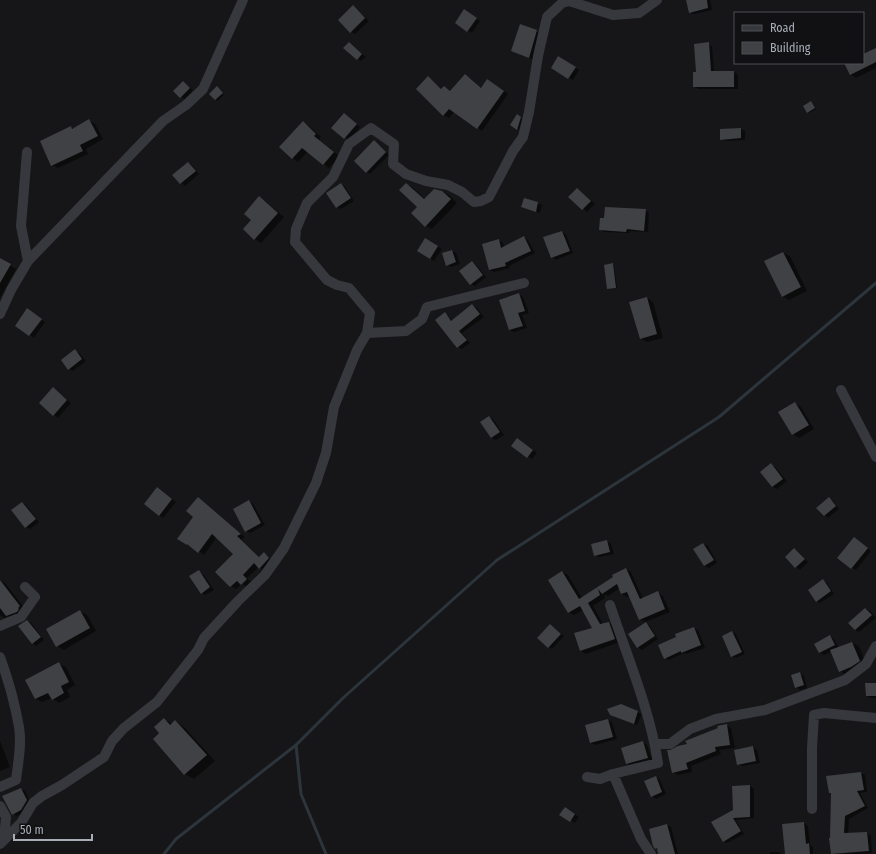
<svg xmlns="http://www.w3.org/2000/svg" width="876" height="854" viewBox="0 0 876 854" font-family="'Fira Sans Condensed',sans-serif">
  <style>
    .shadow { fill: #0007 }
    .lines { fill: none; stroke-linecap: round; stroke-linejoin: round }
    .stream { stroke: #2c353c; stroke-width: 3 }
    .building { fill: #404145 }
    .street { stroke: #37383d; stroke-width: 10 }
  </style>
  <rect width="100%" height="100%" fill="#161618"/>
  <!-- shadow -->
  <path class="shadow" d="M687 0H710L712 10 694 14 690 12Z
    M353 7 369 21 355 34 351 32Z
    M469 13 480 21 472 33 456 23Z
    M521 25 543 34 536 61 512 50Z
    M708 44 712 46 714 72H734L738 75V89H698L694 86 697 73Z
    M353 46 366 57 361 61 357 59Z
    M863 48 866 54 876 50V68L856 78 850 74 845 63H863Z
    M559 57 579 70 573 80 552 68Z
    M428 77 442 89 444 87 451 91 470 78 481 88 492 83 508 94 482 131 454 112 449 118 443 115Z
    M183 83 193 90 185 99 181 97Z
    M218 88 224 94 218 101 210 94Z
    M811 102 816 109 809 113 808 112Z
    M344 114 360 127 349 140 333 128Z
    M518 115 522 119 519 130 511 125Z
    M89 121 95 124 103 139 86 149 88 154 58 168 52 165 71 127 74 129Z
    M303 123 309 126 321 137 319 140 339 156 329 168 308 151 298 162 292 158Z
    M741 129 745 131V140L725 141 721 139Z
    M374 142 389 155 370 174 366 172Z
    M188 163 192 165 199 174 185 186 181 183 174 175Z
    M341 184 345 187 354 201 341 209 337 207Z
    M406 184 412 187 425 199 442 192 449 195 457 203 432 229 426 226 418 207Z
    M577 189 595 204 587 212 570 197Z
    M259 198 265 201 284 217 261 243 255 239 244 229 253 220Z
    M525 199 542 205 540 213 522 207Z
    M645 210 649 213 648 232 630 231V233L604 232 600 229Z
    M562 232 566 234 573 253 556 260 552 257Z
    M524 237 528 240 535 253 509 266 510 268 494 272 490 270 483 245 499 240 503 243 504 247Z
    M425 239 442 249 434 261 418 251Z
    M452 251 456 253 460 264 451 267 447 265Z
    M783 253 790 256 807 291 789 300 782 296Z
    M0 259 16 269 0 298Z
    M472 262 476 265 486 277 475 286 471 284Z
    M613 264 614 265 617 288 609 289 608 288Z
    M519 294 523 297 529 313 522 315 527 328 514 332 510 330Z
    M647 298 653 302 663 338 647 342 640 338Z
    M472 305 477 308 484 317 462 333 470 343 462 349 458 347 445 314 453 321Z
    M32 312 45 322 34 338 16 325Z
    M75 350 79 353 86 361 73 371 69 369Z
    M57 391 71 403 58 418 40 403Z
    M795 403 801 407 814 429 799 438 793 434Z
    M489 417 493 419 504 435 496 440 492 438 481 422Z
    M522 442 537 453 532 459 513 446Z
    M771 464 775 467 787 481 777 489 773 487 761 472Z
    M161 491 176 502 163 518 145 504Z
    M198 499 245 537 241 540 260 557 264 554 274 561 265 571 259 567 247 578 252 583 247 587 242 584 236 589 231 586 217 572 235 554 217 537 204 555 179 538 194 516Z
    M829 499 833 501 839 509 828 518 824 515Z
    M249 501 253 504 265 525 250 533 246 531Z
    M22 503 26 505 39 522 30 529 26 527Z
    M607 541 611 544 614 554 599 557 595 555Z
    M858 541 871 551 856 570 852 568Z
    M703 544 708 546 717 563 709 568 704 566Z
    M795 549 799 552 808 562 800 570 796 567Z
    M626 569 631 572 643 599 657 593 663 596 670 612 645 622 640 619 630 596 627 597 622 594 620 588 608 596 604 594 605 598 593 606 603 624 609 623 614 626 620 642 586 654 581 651 576 634 593 628 583 610 574 615 569 612 562 572 568 575 582 598Z
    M199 572 204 575 214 590 205 595 201 593Z
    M0 580 5 583 26 610 14 619 8 616 5 618 0 615Z
    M823 581 827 583 834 594 820 603 816 601Z
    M866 609 870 611 876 618 859 632 855 630Z
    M80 611 87 615 96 631 64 650 57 646 48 630Z
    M27 621 31 623 44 640 36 646 32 643Z
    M646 623 650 626 658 639 642 650 638 647Z
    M550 625 564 636 552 649 548 647Z
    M694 628 698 630 705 648 686 654 684 653 669 660 665 658 677 637Z
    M732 632 736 634 745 654 736 658 732 656Z
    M830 636 834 639 839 648 852 643 859 646 866 664 846 675 840 671 832 651 824 655 820 653 815 644Z
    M59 664 66 667 75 685 67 690 70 697 59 703 52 698 42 702 36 699 26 681Z
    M799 673 804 676 807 688 800 690 796 687Z
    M876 684V698H871L866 696Z
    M621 706 642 714 637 725 614 716Z
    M164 719 173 724 175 721 184 727 215 761 194 779 185 774 161 733Z
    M608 720 612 722 617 739 595 745 591 743Z
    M726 725 731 728 735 748 719 750 721 754 691 766 692 772 678 775 673 772 688 745Z
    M0 741 10 767 0 771Z
    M643 742 647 745 652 760 631 766 627 763Z
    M753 747 757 750 760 763 742 766 738 764Z
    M860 773 865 775 867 792 860 793 868 808 849 819 848 834 867 833 871 835 872 853 861 854H832L830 839H831L832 794 830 792Z
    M655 777 660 780 666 794 656 799 652 796Z
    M750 786 754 789V818L736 820 744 834 727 843 723 841 734 811Z
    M21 789 25 791 31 803 25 812 17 816 13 814Z
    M569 810 579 817 575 823 561 815Z
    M804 823 808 826 810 845 813 847V854H786Z
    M667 825 671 827 678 854H659L658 849 656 848Z
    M770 852H779L782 854H770Z"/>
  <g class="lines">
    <!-- stream -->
    <path class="stream" d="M296 745 301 794 326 854
      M164 854 176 839 296 745 343 698 497 560 719 417 876 283"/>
  </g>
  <!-- building -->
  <path class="building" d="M686 0H707L708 8 689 13Z
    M353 5 365 18 350 33 338 20Z
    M464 9 477 18 467 32 455 23Z
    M520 24 537 30 529 58 511 51Z
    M349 42 362 54 357 60 343 48Z
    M709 42 711 71H734V87H693V72H696L694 44Z
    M876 48V62L850 75 844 63H863V54Z
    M558 56 576 67 568 79 551 68Z
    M465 74 481 88 487 79 504 91 477 129 449 109 443 116 416 89 428 76 441 89 444 86 450 91Z
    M183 81 190 88 180 98 173 91Z
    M217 86 223 93 215 100 209 94Z
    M811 101 815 108 807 113 803 106Z
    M344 113 357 124 344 139 331 128Z
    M517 114 521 117 517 130 510 125Z
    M89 119 98 136 80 145 83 151 51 166 40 141 71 126 72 129Z
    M303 121 316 134 314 136 334 152 323 165 302 148 292 159 279 147Z
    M741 128V138L720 140V129Z
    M374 140 386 152 366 173 354 161Z
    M188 162 196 171 180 184 172 175Z
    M341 183 351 198 336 208 326 193Z
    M406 183 424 199 434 189 442 191 451 199 425 227 411 213 417 207 399 190Z
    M577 188 591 201 582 210 568 197Z
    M259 196 278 213 254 240 243 229 251 220 244 214Z
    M524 198 538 202 536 212 521 207Z
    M605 207 646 209 644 231 627 229 626 232 599 230 600 218H604Z
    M562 231 570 251 551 258 543 237Z
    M524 236 531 251 505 263 506 266 489 270 482 244 499 239 501 248Z
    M425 238 438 246 430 259 417 251Z
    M452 250 456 262 446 266 442 253Z
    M783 252 801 287 782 297 764 261Z
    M0 258 11 264 0 283Z
    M472 261 483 275 470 285 459 271Z
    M613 263 616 288 607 289 604 265Z
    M519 293 525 311 518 313 523 326 509 330 499 300Z
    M647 297 657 334 640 339 629 302Z
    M472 304 480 314 459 331 467 340 457 348 435 320 445 312 451 321Z
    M27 308 42 319 29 336 15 326Z
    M75 349 82 359 68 370 61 360Z
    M53 387 67 400 53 416 39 403Z
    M795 402 809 425 792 435 778 412Z
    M489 416 500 432 491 438 480 422Z
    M517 438 533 450 527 458 511 446Z
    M771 463 783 479 772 487 760 472Z
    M157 487 172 499 159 516 144 504Z
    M198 497 241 534 237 536 259 557 264 552 269 558 259 569 254 563 243 575 247 579 241 585 237 581 230 587 215 572 233 554 212 534 198 553 187 544V545L177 539 193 517 186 511Z
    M829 497 836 506 824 516 816 508Z
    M249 500 261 523 245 532 233 509Z
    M22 502 36 519 25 528 11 510Z
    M854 537 868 548 851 569 837 558Z
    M607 540 610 552 594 556 591 544Z
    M703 543 714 560 704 566 693 549Z
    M794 548 805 559 795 568 785 557Z
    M626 568 640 599 658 591 665 609 639 620 627 592 621 594 617 584 602 594 598 589 600 595 588 603 600 624 609 622 615 639 580 651 574 633 592 628 580 606 568 613 548 580 562 571 579 599 613 577 612 575Z
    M199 570 210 587 201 594 189 576Z
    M823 579 831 591 816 602 808 590Z
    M0 580 20 606 18 608 19 609 17 612 6 616 0 608Z
    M865 608 872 615 855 630 848 623Z
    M80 610 90 628 56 647 46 629Z
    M27 620 41 637 32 644 18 626Z
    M646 622 655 636 637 648 628 634Z
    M550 624 561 634 548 648 537 638Z
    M694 627 701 645 681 653V651L664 659 658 645 676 637 675 634Z
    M732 631 742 652 731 657 722 636Z
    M830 635 835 645 819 653 814 644Z
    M852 642 860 661 851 667 839 672 830 650Z
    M59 662 69 682 61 686 64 693 52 700 48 693 35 699 25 680Z
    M800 672 804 685 795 688 791 675Z
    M865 683H876V696H866Z
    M621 704 638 711 634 724 610 715 607 709Z
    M164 718 170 725 175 720 207 755 184 775 153 739 159 733 154 727Z
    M608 719 613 737 590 743 585 725Z
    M727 724 730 745 715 747 716 751 686 763 688 769 672 773 667 750H670L678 746 687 744 685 741 718 728 717 726Z
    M643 741 648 758 626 764 621 748Z
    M753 746 756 761 737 765 734 750Z
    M861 772 864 790 857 791 865 806 845 816 844 833 867 832 869 851 831 854 829 838H830L831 793H829L826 776Z
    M656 776 662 792 651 797 644 781Z
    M750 785V817L733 818 741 831 723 842 711 822 733 810 732 786Z
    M21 788 27 800 21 810 12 815 2 796Z
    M565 807 575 814 570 822 559 815Z
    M804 822 806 844 809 843 810 854H785L782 824Z
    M667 824 675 854H658L657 848 655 849 653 846 649 829Z"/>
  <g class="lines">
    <!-- street -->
    <path class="street" d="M27 152 21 226 28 261
      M0 314 11 290 28 261 163 121 186 105 203 89 243 0
      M367 333 406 331 422 319 427 307 524 283
      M841 390 876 457
      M610 605C627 656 650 710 658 763L613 774
      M0 626 21 617 35 597 25 587
      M0 657C8 679 15 704 19 727 22 744 18 763 16 780L0 787
      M655 744H670L690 729 716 719 765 710 845 680 866 664 876 646
      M587 777 600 779 613 774 641 839 651 854
      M0 806 6 817 4 839
      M812 809V748L814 715 824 713 876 718
      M0 844 21 823 33 803 42 796 62 785 104 757 112 741 124 728 157 702 198 650 204 638 238 601 265 575 284 548 316 483 326 453 334 407 357 350 367 333 370 313 349 288 337 285 327 280 295 242 296 229 307 203 333 177 349 144 371 128 394 144 393 164 406 174 426 181 448 185 462 192 474 202 481 201 489 197 513 151 523 137 529 112 538 56 547 17 562 3 569 1 613 15 639 13 657 0"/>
  </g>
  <!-- legend -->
  <rect x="734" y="12" width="130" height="52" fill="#111113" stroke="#4d4f55"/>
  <rect x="742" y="25" width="20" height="6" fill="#37383d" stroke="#4d4f55"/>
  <text x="770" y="32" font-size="12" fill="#a8adb8">Road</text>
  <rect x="742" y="42" width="20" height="12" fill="#404145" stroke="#4d4f55"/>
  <text x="770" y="52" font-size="12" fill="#a8adb8">Building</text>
  <!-- scale -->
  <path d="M14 834v6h78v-6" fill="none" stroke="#a8adb8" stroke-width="2"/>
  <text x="20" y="834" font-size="12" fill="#a8adb8" stroke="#111113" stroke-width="3" paint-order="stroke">50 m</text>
</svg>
